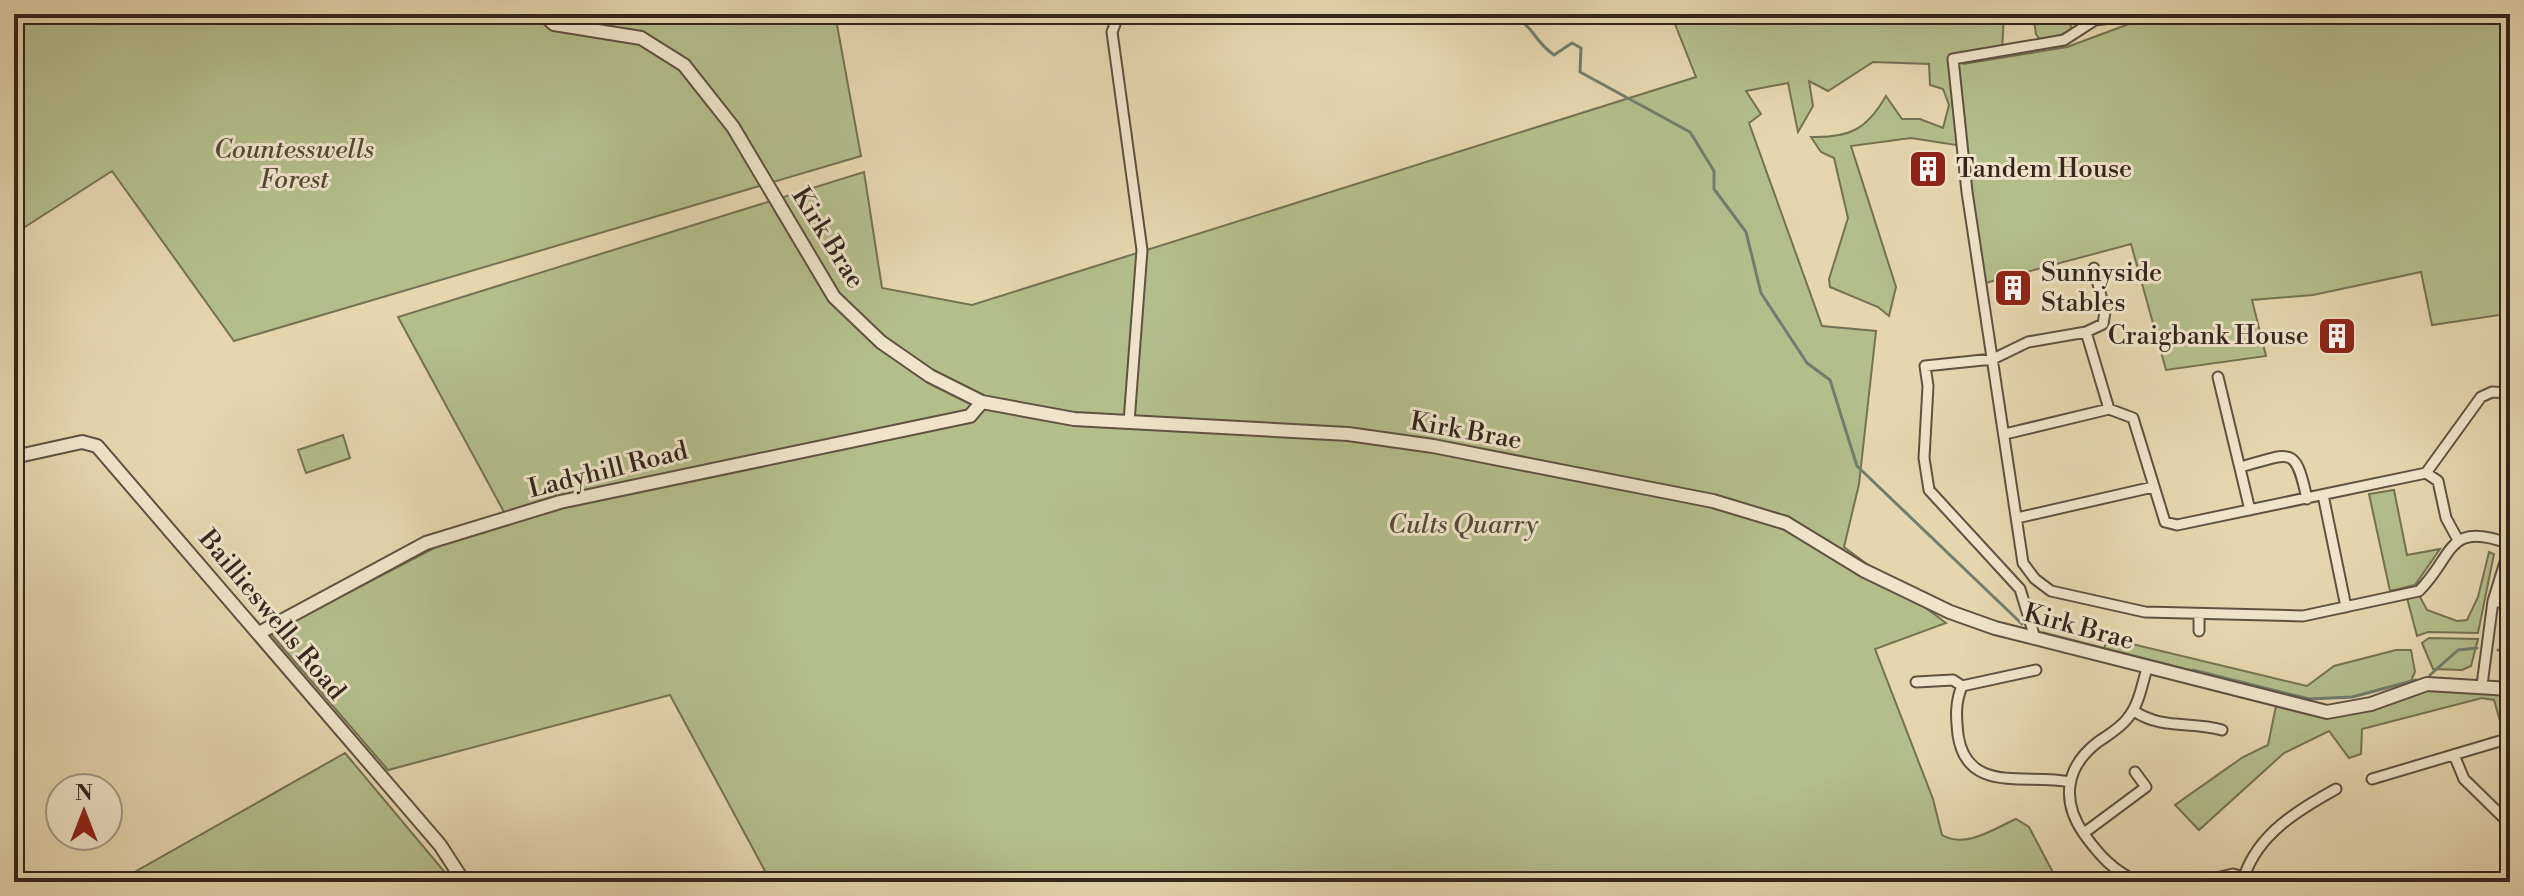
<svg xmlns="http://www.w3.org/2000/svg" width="2524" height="896" viewBox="0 0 2524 896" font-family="'Libre Bodoni',serif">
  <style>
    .green { fill: #b3be8b; stroke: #747254; stroke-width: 2 }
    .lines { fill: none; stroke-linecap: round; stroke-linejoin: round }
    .stream { stroke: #6f7e70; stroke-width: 3 }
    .minor-casing { stroke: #605142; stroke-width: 13 }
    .tertiary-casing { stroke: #605142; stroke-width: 16 }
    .minor { stroke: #efe4ca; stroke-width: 9 }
    .tertiary { stroke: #efe4ca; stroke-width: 12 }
    .labels { text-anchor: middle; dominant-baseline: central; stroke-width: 6; stroke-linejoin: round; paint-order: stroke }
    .park-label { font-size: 26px; font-style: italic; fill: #544b39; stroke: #efe4ca }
    .poi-label { font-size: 26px; fill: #34251e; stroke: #efe4ca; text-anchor: start }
    .street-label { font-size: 26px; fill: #34251e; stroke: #efe4ca }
  </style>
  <rect width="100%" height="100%" fill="#e6d6ae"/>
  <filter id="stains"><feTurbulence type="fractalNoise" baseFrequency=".0025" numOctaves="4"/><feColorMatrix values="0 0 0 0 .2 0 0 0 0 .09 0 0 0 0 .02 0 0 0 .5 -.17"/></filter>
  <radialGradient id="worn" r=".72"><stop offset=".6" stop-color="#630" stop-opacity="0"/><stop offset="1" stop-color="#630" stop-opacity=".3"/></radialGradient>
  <!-- green -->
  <path class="green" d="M14 14H835L861 156 234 341 112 171 14 234Z
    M1671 14H2004L2002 51 1963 64 2067 47 2129 24 2204 14H2510V329L2499 315 2432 325 2421 272 2313 295 2252 300 2266 356 2166 370 2131 244 1982 284 1963 146 1911 138 1851 146 1896 287 1889 316 1878 307 1830 287 1829 279 1848 218 1834 158 1821 152 1811 137C1850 138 1867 129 1886 96L1902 119H1920L1943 128 1949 105 1943 89 1930 85 1929 64 1873 62 1828 91 1809 81 1813 106 1798 132 1788 83 1746 91 1761 114 1749 123 1822 326 1876 331 1859 484 1844 547 1946 623 1875 649 1933 799 1942 835C1966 849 1993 829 2016 819L2029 827 2058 882H771L670 695 388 770 270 633 504 512 398 317 864 172 882 288 972 305 1696 77Z
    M2033 14H2070L2071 30 2043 44 2036 34Z
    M343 435 350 458 306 473 298 450Z
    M2394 490 2407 555 2440 549 2415 585 2390 591 2369 494Z
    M2489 552 2494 554 2478 633 2428 632 2417 636 2407 598 2419 595 2427 610 2457 621 2467 620 2478 597Z
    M2107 638 2307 686 2334 666 2396 650H2411L2415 672 2411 681 2352 697 2309 699 2104 649Z
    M2429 638 2478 639 2471 666 2462 670 2433 669 2422 643Z
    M2427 684 2510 695V734L2504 735 2494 700 2482 698 2362 729 2361 754 2349 758 2329 731 2284 753 2199 830 2175 805 2243 757 2268 745 2277 701 2327 712Z
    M345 753 453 882H117Z"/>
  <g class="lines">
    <!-- stream -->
    <path class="stream" d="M1505 14C1537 25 1530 38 1554 55L1572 43 1581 48 1580 72 1690 132 1714 171V189L1746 232 1761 293 1807 363 1830 380 1857 466 2022 624
      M2043 633 2172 666
      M2498 650 2510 652
      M2193 670 2309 699 2352 697 2416 680
      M2430 675 2458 650 2477 648"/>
    <!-- minor casing -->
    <g class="minor-casing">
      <path id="minor" d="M2143 14 2095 20 2064 40 1953 59 1967 192 2023 563 2035 579 2051 591 2145 612 2303 616 2419 591C2455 555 2446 520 2510 544
        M2086 332 2109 409 2133 418 2165 522 2177 525 2426 473 2438 481 2446 518 2458 540
        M2218 377 2250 510
        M1129 422 1142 250 1112 32 1117 19 1130 14
        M2005 434 2109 409
        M2240 467C2291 454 2295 443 2307 499
        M2426 473 2481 397 2492 392 2510 393
        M2323 495 2346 607
        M2017 518 2153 487
        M2493 601 2510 604
        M2199 631V614
        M2035 638 2020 589 1929 490 1924 458 1928 386 1925 366 1993 359 2028 342 2086 332 2103 324 2105 312 2094 268
        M1916 682 1953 680 1962 686 2036 670
        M2482 685 2493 601 2510 546
        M1962 686C1955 703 1956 717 1958 735 1967 795 2026 773 2070 782
        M2134 711C2162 730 2191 721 2222 730
        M2454 755 2464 779 2510 824
        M2372 779 2510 738
        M2084 833 2146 787 2135 772
        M2244 877C2258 834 2298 810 2336 789
        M2139 882C2114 872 2099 855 2084 834 2061 801 2065 767 2098 742 2108 735 2119 729 2127 719 2139 705 2142 685 2147 668
        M2199 882 2233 874 2244 877"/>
    </g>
    <!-- tertiary casing -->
    <g class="tertiary-casing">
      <path id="tertiary" d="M543 14 554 24 641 38 684 65 733 127 834 297 881 342 930 376 982 402 1074 419 1348 434 1433 446 1713 501 1786 523 1863 570 1950 612 1995 628 2327 712 2371 704 2427 684 2510 689
        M14 457 82 442 97 446 440 845 464 882
        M259 633 426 543 560 502 970 416 982 402"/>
    </g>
    <!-- minor -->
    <use href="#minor" class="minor"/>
    <!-- tertiary -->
    <use href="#tertiary" class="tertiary"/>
  </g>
  <!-- icons -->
  <defs>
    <g id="building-square" transform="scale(2)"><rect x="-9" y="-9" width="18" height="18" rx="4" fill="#8f2418" stroke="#efe4ca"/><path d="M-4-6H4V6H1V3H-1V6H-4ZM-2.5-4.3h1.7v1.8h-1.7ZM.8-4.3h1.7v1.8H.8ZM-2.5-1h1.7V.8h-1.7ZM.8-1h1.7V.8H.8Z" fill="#fff"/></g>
  </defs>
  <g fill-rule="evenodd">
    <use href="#building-square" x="1928" y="169"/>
    <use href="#building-square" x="2013" y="288"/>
    <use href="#building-square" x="2337" y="336"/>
  </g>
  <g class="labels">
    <!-- park labels -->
    <g class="park-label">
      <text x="294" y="150">Countesswells<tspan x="294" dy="30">Forest</tspan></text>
      <text x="1463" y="525">Cults Quarry</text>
    </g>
    <!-- poi labels -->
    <g class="poi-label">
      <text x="1956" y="169">Tandem House</text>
      <text x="2041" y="273">Sunnyside<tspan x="2041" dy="30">Stables</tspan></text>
      <text x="2309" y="336" text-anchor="end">Craigbank House</text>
    </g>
    <!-- street labels -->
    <g class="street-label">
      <text transform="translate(828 238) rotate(58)">Kirk Brae</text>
      <text transform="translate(1466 431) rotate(10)">Kirk Brae</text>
      <text transform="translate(608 470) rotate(-14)">Ladyhill Road</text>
      <text transform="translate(272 615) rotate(50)">Baillieswells Road</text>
      <text transform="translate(2079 627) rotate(15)">Kirk Brae</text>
    </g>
  </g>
  <!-- margin -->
  <rect width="2524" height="896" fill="none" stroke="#e6d6ae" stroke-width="48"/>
  <rect x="16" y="16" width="2492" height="864" fill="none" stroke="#34251e" stroke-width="4"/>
  <rect x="24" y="24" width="2476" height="848" fill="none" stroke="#34251e" stroke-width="2"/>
  <!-- north arrow -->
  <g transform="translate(84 812)"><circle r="38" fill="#efe4ca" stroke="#a49885" stroke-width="2"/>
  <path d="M0-6L14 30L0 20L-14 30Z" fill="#8f2418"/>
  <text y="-12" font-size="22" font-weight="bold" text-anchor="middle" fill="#34251e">N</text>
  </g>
  <rect width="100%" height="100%" filter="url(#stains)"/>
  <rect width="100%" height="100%" fill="url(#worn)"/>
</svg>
